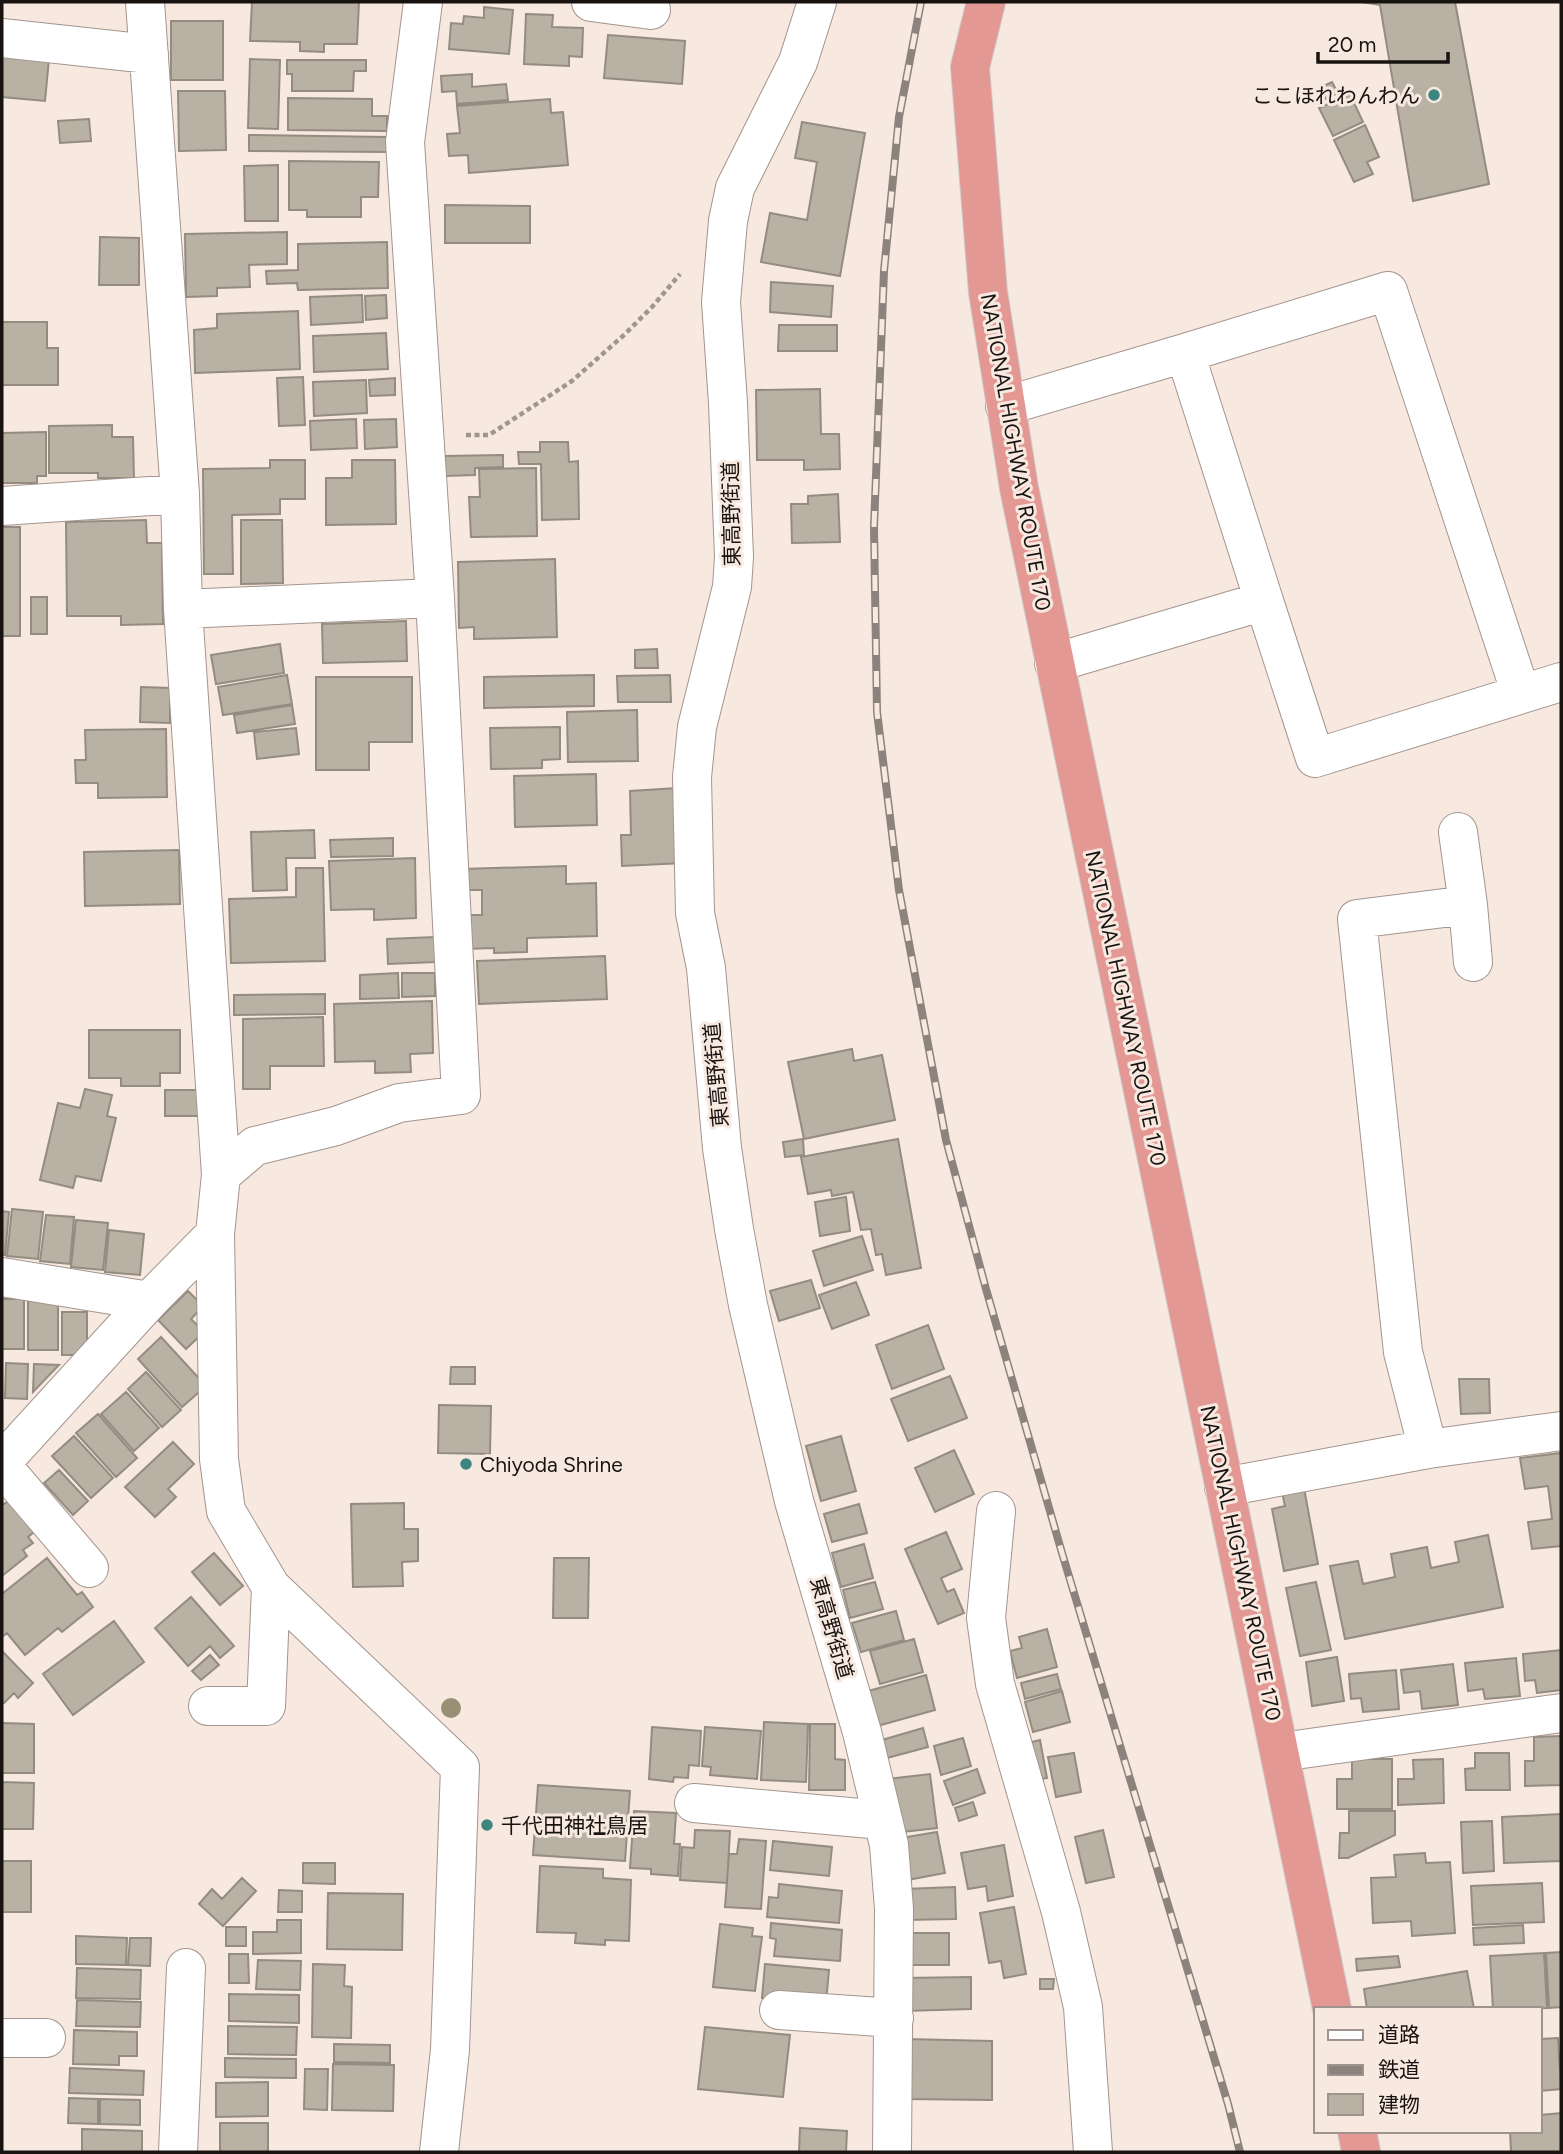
<svg xmlns="http://www.w3.org/2000/svg" width="1563" height="2154" viewBox="0 0 1563 2154" font-family="Figtree,'Noto Sans JP',sans-serif">
  <style>
    .building { fill: #b9b1a4; stroke: #948c80; stroke-width: 2 }
    .lines { fill: none; stroke-linecap: round; stroke-linejoin: round }
    .minor-casing { stroke: #a3958e; stroke-width: 40 }
    .highway-casing { stroke: #cccbca; stroke-width: 40 }
    .path { stroke: #a0958f; stroke-width: 4.5; stroke-dasharray: 5 3.5; stroke-linecap: butt }
    .minor { stroke: #fff; stroke-width: 38 }
    .highway { stroke: #e39894; stroke-width: 38 }
    .rail-casing { stroke: #8d837d; stroke-width: 8 }
    .rail { stroke: #f7e8e0; stroke-width: 5; stroke-dasharray: 16; stroke-linecap: butt }
    .tree { fill: #989072 }
    .poi-dot { fill: #3d857f; stroke: #f7e8e0; stroke-width: 2.5 }
    .labels { text-anchor: middle; dominant-baseline: central; stroke-width: 6; stroke-linejoin: round; paint-order: stroke }
    .poi-label { font-size: 21px; fill: #181310; stroke: #f7e8e0; text-anchor: start }
    .street-label { font-size: 21px; fill: #181310; stroke: #f7e8e0 }
  </style>
  <rect width="100%" height="100%" fill="#f7e8e0"/>
  <!-- building -->
  <path class="building" d="M252 2H359L357 44H324V52L300 51V42L250 41Z
    M1362 2H1455L1489 184 1413 201 1380 5Z
    M484 7 513 10 509 54 449 49 451 23 463 24 464 16 484 18Z
    M526 14 553 15 552 27 583 28 582 57 569 56V66L524 64Z
    M171 21H223V80H171Z
    M608 35 685 41 682 84 604 78Z
    M2 54 49 59 45 101 2 97Z
    M250 59 280 60 278 129 248 128Z
    M287 60H366V71H354L353 91H292V74H287Z
    M472 74V87L506 84 508 100 457 104 456 91 442 92 441 76Z
    M1332 82 1338 93 1325 99 1319 88Z
    M178 91H225L226 150 179 151Z
    M1350 94 1363 122 1333 136 1319 108Z
    M288 98 372 99V116H387V131L288 130Z
    M550 99 551 113 563 112 568 165 469 173 468 155 449 156 447 134 460 133 457 106Z
    M89 119 91 141 60 143 58 121Z
    M802 122 865 133 840 276 761 262 770 213 807 220 817 162 795 158Z
    M1365 125 1379 157 1367 162 1373 174 1354 182 1334 140Z
    M249 135 387 137V152L249 151Z
    M289 161 379 162 378 197H361V217H307V210H289Z
    M278 165V221H245L244 166Z
    M445 205 530 206V243H445Z
    M287 232V264L249 265 250 287 217 288V296L186 297 185 234Z
    M100 237 139 238V285H99Z
    M387 242 388 288 298 290 297 283 267 284 266 271 298 270V244Z
    M771 282 833 286 831 317 770 312Z
    M362 295 363 322 311 325 310 297Z
    M386 295 387 318 366 320 365 296Z
    M298 311 300 369 195 373 194 330 217 328V314Z
    M2 322H47V348H58V385H2Z
    M779 325H837V351H778Z
    M386 333 388 369 314 372 313 336Z
    M303 377 305 425 279 426 277 378Z
    M395 378V395L370 396 369 380Z
    M366 380 367 413 314 416 313 382Z
    M820 389 821 434H839L840 469 804 470V460H757L756 390Z
    M356 419 357 448 311 450 310 421Z
    M396 419 397 447 365 449 364 420Z
    M112 425V437H133L134 478H98V473H49V426Z
    M46 432V476H37V483H2V433Z
    M540 442H568L569 462 578 461 579 519 542 520 541 464H519L518 452H540Z
    M503 455V467L475 468V475L445 476V456Z
    M270 460H305V499H280V514L232 515 233 574H204L203 469 270 468Z
    M352 460H395L396 524 326 525V478H352Z
    M536 468 537 536 471 537 469 497H480L479 469Z
    M838 494 840 542 792 543 791 504H808V496Z
    M146 520 147 543H162L163 624 121 625V616H67L66 522Z
    M241 520H282L283 583 241 584Z
    M2 527H20V636H2Z
    M555 559 557 637 474 639V627L459 628 458 562Z
    M31 597H47V634H31Z
    M406 621 407 661 323 663 322 624Z
    M280 644 284 673 216 684 211 655Z
    M657 649 658 668H635V650Z
    M287 675 292 704 223 715 218 687Z
    M594 675V706L484 708V677Z
    M670 675 671 702H618L617 676Z
    M316 677H412V742H369V770H316Z
    M141 687 170 688V723L140 722Z
    M292 705 295 724 237 733 234 715Z
    M637 710 638 761 568 762 567 712Z
    M560 727V759L542 760V768L491 769 490 728Z
    M296 728 299 754 257 759 254 732Z
    M166 729 167 797 98 798V783H76L75 760H86L85 730Z
    M596 774 597 825 515 827 514 776Z
    M677 788 684 863 622 866 621 835H631L630 791Z
    M314 830 315 858H286L287 890 253 891 251 832Z
    M393 838V856L331 857 330 840Z
    M179 850 180 904 85 906 84 852Z
    M415 858 416 918 374 920V909L331 910 329 861Z
    M566 866V884L596 883 597 936 527 938V952L494 953V948L464 949 463 915H482V890H463L462 869Z
    M296 868H323L325 961 231 963 229 899 296 897Z
    M435 937V962L388 964 387 939Z
    M605 956 607 999 479 1004 477 961Z
    M398 973 399 998 360 999V975Z
    M402 973H435V996L402 997Z
    M325 994V1014L234 1015V995Z
    M432 1001 433 1053 410 1054 411 1072 375 1073V1061L335 1062 334 1004Z
    M323 1017 324 1066H270V1089H243V1019Z
    M89 1030H180V1073H160V1086H121V1078H89Z
    M852 1049 854 1061 882 1055 895 1120 804 1139 788 1062Z
    M85 1089 112 1095 107 1116 116 1118 101 1181 76 1176 73 1188 40 1180 58 1103 80 1108Z
    M165 1090H200V1116H165Z
    M803 1139 804 1155 785 1157 783 1142Z
    M898 1139 921 1268 886 1275 882 1254 876 1255 871 1229 861 1230 853 1192 832 1196 831 1190 808 1194 801 1157Z
    M846 1197 850 1231 820 1236 815 1202Z
    M12 1209 43 1212 38 1259 7 1256Z
    M2 1211 9 1212 5 1255H2Z
    M46 1215 74 1217 70 1264 40 1261Z
    M76 1220 108 1223 103 1270 71 1267Z
    M109 1230 144 1234 140 1275 105 1272Z
    M862 1236 873 1270 824 1286 813 1251Z
    M811 1280 820 1308 779 1321 770 1291Z
    M856 1282 869 1315 832 1329 819 1295Z
    M188 1291 203 1306 191 1319 204 1332 186 1349 158 1320Z
    M2 1299H24V1349H2Z
    M28 1301H58V1350H28Z
    M62 1312H87V1355H62Z
    M928 1325 944 1369 892 1389 876 1345Z
    M161 1337 206 1386 182 1407 138 1359Z
    M6 1363 28 1364 27 1399 5 1398Z
    M34 1364 59 1365 33 1392Z
    M451 1367H475V1384H450Z
    M146 1372 181 1410 162 1427 128 1389Z
    M950 1376 967 1418 908 1441 891 1399Z
    M1459 1379H1489L1490 1413 1461 1414Z
    M126 1392 159 1428 134 1451 101 1414Z
    M439 1405 491 1406 490 1454 438 1453Z
    M98 1414 137 1458 116 1477 76 1433Z
    M74 1436 113 1478 91 1498 52 1456Z
    M841 1436 856 1491 821 1501 806 1446Z
    M173 1442 194 1464 168 1489 176 1497 155 1517 125 1487Z
    M954 1450 974 1494 935 1512 915 1468Z
    M1561 1453V1546L1532 1549 1528 1522 1552 1519 1548 1486 1525 1489 1520 1458Z
    M59 1470 88 1501 73 1515 44 1483Z
    M1304 1488 1318 1564 1284 1571 1272 1509 1285 1506 1282 1492Z
    M9 1501 34 1532 28 1537 33 1543 23 1550 27 1556 2 1576V1502L4 1504Z
    M404 1503V1529H418V1561L402 1562 403 1586 353 1587 351 1504Z
    M859 1504 867 1533 832 1542 824 1514Z
    M946 1532 962 1569 941 1578 947 1592 954 1589 964 1613 938 1624 905 1549Z
    M1488 1535 1503 1607 1345 1639 1330 1566 1358 1561 1363 1584 1395 1577 1391 1554 1427 1547 1431 1568 1459 1562 1455 1542Z
    M864 1544 873 1578 841 1587 832 1553Z
    M214 1553 243 1586 220 1605 192 1572Z
    M47 1558 77 1595 82 1592 93 1607 62 1632 58 1628 25 1655 7 1633 2 1637V1594Z
    M554 1558H589L588 1618H553Z
    M875 1582 883 1609 850 1618 843 1590Z
    M1316 1582 1331 1650 1300 1656 1286 1588Z
    M191 1597 234 1646 220 1658 210 1646 188 1666 155 1628Z
    M896 1611 904 1640 861 1652 852 1623Z
    M114 1621 144 1662 73 1715 43 1674Z
    M1047 1629 1057 1667 1017 1678 1010 1651 1022 1648 1019 1637Z
    M914 1639 923 1672 880 1684 870 1651Z
    M1561 1650V1690L1537 1693 1535 1680 1525 1681 1523 1654Z
    M2 1651 33 1683 18 1698 14 1693 4 1703 2 1701Z
    M210 1655 219 1665 201 1680 192 1671Z
    M1337 1657 1344 1701 1312 1706 1306 1662Z
    M1516 1658 1520 1696 1485 1699 1483 1689 1468 1691 1465 1663Z
    M1453 1664 1458 1705 1422 1709 1420 1691 1404 1693 1401 1670Z
    M1396 1670 1399 1709 1363 1712 1361 1698 1351 1699 1349 1674Z
    M1057 1674 1061 1689 1025 1699 1021 1683Z
    M926 1675 935 1710 870 1728 861 1693Z
    M1062 1691 1070 1722 1033 1732 1025 1702Z
    M764 1722 808 1724 806 1782 761 1780Z
    M2 1723 34 1724V1773H2Z
    M810 1724H835V1759L845 1760V1790H809Z
    M652 1727 701 1731 699 1766 689 1765 688 1778 674 1777 673 1782 649 1779Z
    M705 1727 761 1731 757 1779 710 1775 711 1767 702 1766Z
    M923 1728 928 1747 887 1758 882 1740Z
    M1561 1736V1785L1525 1786V1761H1534V1737Z
    M963 1738 971 1766 941 1775 934 1746Z
    M1040 1740 1047 1778 1031 1781 1024 1744Z
    M1074 1753 1081 1792 1056 1797 1048 1757Z
    M1475 1753H1509L1510 1790H1466L1465 1769 1475 1768Z
    M1352 1759H1392V1809H1337V1779H1352Z
    M1443 1759 1444 1803 1398 1805V1779H1414L1413 1760Z
    M977 1769 985 1793 953 1805 944 1781Z
    M930 1774 937 1828 894 1833 888 1779Z
    M2 1782 34 1783 33 1829H2Z
    M538 1785 630 1791 625 1861 533 1855Z
    M973 1802 977 1815 959 1821 955 1808Z
    M634 1811 676 1813 674 1844H680L678 1876 651 1874V1869L630 1868Z
    M1349 1811H1395V1835L1348 1858H1339L1340 1833H1349Z
    M1561 1814V1861L1504 1863 1502 1817Z
    M1492 1821 1494 1871 1463 1873 1461 1822Z
    M695 1830 730 1831 727 1883 680 1880 682 1847 694 1848Z
    M1103 1830 1114 1877 1086 1883 1075 1837Z
    M937 1832 945 1873 902 1881 895 1839Z
    M739 1839 766 1841 761 1909 725 1907 729 1854H737Z
    M773 1841 832 1847 829 1876 770 1870Z
    M1004 1845 1013 1896 988 1901 986 1886 968 1889 961 1853Z
    M1425 1853 1426 1863 1450 1862 1455 1933 1412 1936 1411 1921 1373 1923 1371 1878 1396 1877 1394 1855Z
    M2 1861H31V1912H2Z
    M303 1863H335V1884L303 1883Z
    M540 1866 603 1869V1878L631 1880 629 1941 605 1940V1945L575 1943 576 1933 537 1932Z
    M242 1878 256 1891 223 1926 199 1904 212 1889 222 1899Z
    M1542 1883 1544 1922 1473 1925 1471 1886Z
    M779 1884 842 1891 839 1923 767 1917 769 1897 778 1898Z
    M955 1887 956 1919 905 1920 904 1889Z
    M279 1890 302 1891V1912H278Z
    M328 1893 403 1894 402 1950 327 1949Z
    M1014 1907 1026 1974 1004 1978 1001 1961 989 1963 980 1913Z
    M277 1920H301V1953L253 1954V1932H277Z
    M771 1923 842 1930 840 1961 774 1956 776 1939 770 1938Z
    M720 1924 753 1928 752 1936 762 1937 755 1991 713 1987Z
    M1523 1925 1524 1943 1474 1945 1473 1928Z
    M226 1927H246V1946H226Z
    M908 1933H949V1965H908Z
    M76 1936 127 1938 126 1965 76 1964Z
    M130 1938H151L150 1966 128 1965Z
    M1561 1952V2007L1549 2008 1546 1953Z
    M1544 1953 1547 2008 1493 2009 1490 1956Z
    M229 1954H248L249 1983H229Z
    M1398 1956 1400 1967 1357 1971 1356 1959Z
    M258 1960 301 1961 300 1990 256 1989Z
    M313 1964 345 1965 344 1986 352 1987 351 2038 312 2037Z
    M765 1964 829 1970 826 2003 762 1998Z
    M77 1968 141 1970 140 1999 76 1998Z
    M1467 1971 1474 2009H1367L1364 1989Z
    M971 1977V2009L905 2011 904 1978Z
    M1040 1979H1054L1053 1989H1040Z
    M229 1994 299 1995V2023L229 2021Z
    M77 2000 141 2002 140 2027 76 2026Z
    M228 2026 297 2027 296 2055 228 2054Z
    M705 2027 790 2035 783 2097 698 2089Z
    M74 2030 137 2032V2056H119V2065L73 2064Z
    M1558 2038 1561 2089 1540 2091V2039Z
    M905 2039 992 2041V2100L904 2099Z
    M334 2044 390 2045V2063L334 2062Z
    M225 2058 296 2059V2078L225 2077Z
    M333 2064 394 2065 393 2111 332 2110Z
    M70 2068 144 2071 143 2095 69 2093Z
    M305 2069H328L327 2110 304 2109Z
    M268 2082V2116L216 2117V2083Z
    M69 2098 98 2099V2124L68 2123Z
    M100 2099 140 2100V2125L100 2124Z
    M1561 2113V2152H1511L1510 2131H1540V2115Z
    M220 2123H268V2152H220Z
    M800 2128 847 2131 846 2152H799Z
    M82 2129 142 2131V2152H82Z"/>
  <g class="lines">
    <!-- minor casing -->
    <g class="minor-casing">
      <path id="minor" d="M145 2 180 494 183 609 221 1175 215 1234 219 1459 226 1511 271 1587 460 1767 450 2050 439 2152
        M591 2 651 10
        M817 2 798 62 735 188 728 221 721 302 728 403 734 557 732 587 697 727 692 777 695 913 706 968 722 1148 734 1229 748 1305 794 1501 862 1732 889 1845 894 1909 892 2152
        M2 38 149 54
        M1005 406 1185 353
        M2 506 180 494
        M1264 601 1185 353 1388 291 1521 694
        M183 609 435 598
        M1054 663 1264 601 1315 758 1561 682
        M1468 905 1473 962
        M221 1175 255 1146 336 1126 399 1103 461 1095 435 598 405 142 423 2
        M2 1277 149 1301
        M1428 1449 1403 1352 1357 919 1468 905 1458 832
        M2 1462 149 1301 215 1234
        M2 1466 89 1568
        M1224 1487 1428 1449 1561 1431
        M996 1511 986 1618 995 1684 1061 1912 1083 2007 1093 2152
        M208 1706H266L271 1587
        M1281 1752 1561 1713
        M694 1803 882 1820
        M779 2010 894 2018
        M2 2038H46
        M178 2152 186 1968"/>
    </g>
    <!-- highway casing -->
    <g class="highway-casing">
      <path id="highway" d="M986 2 970 67 988 292 1019 488 1332 2009
        M1357 2131 1361 2152"/>
    </g>
    <!-- path -->
    <path class="path" d="M466 435H489L572 381 624 335 652 307 680 274"/>
    <!-- minor -->
    <use href="#minor" class="minor"/>
    <!-- highway -->
    <use href="#highway" class="highway"/>
    <!-- rail casing -->
    <g class="rail-casing">
      <path id="rail" d="M921 2 899 117 884 271 874 527 877 712 899 890 946 1140 986 1289 1062 1553 1228 2104 1240 2152"/>
    </g>
    <!-- rail -->
    <use href="#rail" class="rail"/>
  </g>
  <!-- trees -->
  <circle class="tree" cx="451" cy="1708" r="10"/>
  <!-- markers -->
  <g class="poi-dot">
    <circle cx="1434" cy="95" r="7"/>
    <circle cx="466" cy="1464" r="7"/>
    <circle cx="487" cy="1825" r="7"/>
  </g>
  <g class="labels">
    <!-- poi labels -->
    <g class="poi-label">
      <text x="1420" y="95" text-anchor="end">ここほれわんわん</text>
      <text x="480" y="1464">Chiyoda Shrine</text>
      <text x="501" y="1825">千代田神社鳥居</text>
    </g>
    <!-- street labels -->
    <g class="street-label">
      <text transform="translate(1016 452) rotate(80)">NATIONAL HIGHWAY ROUTE 170</text>
      <text transform="translate(731 514) rotate(-91)">東高野街道</text>
      <text transform="translate(1126 1008) rotate(78)">NATIONAL HIGHWAY ROUTE 170</text>
      <text transform="translate(716 1075) rotate(-95)">東高野街道</text>
      <text transform="translate(1241 1563) rotate(78)">NATIONAL HIGHWAY ROUTE 170</text>
      <text transform="translate(832 1628) rotate(74)">東高野街道</text>
    </g>
  </g>
  <!-- border -->
  <rect width="1563" height="2154" fill="none" stroke="#181310" stroke-width="7"/>
  <!-- legend -->
  <rect x="1314" y="2007" width="228" height="126" fill="#f7e8e0" stroke="#9e938d" stroke-width="2"/>
  <rect x="1328" y="2030" width="35" height="10" fill="#ffffff" stroke="#9e938d" stroke-width="2"/>
  <text x="1378" y="2042" font-size="21" fill="#181310">道路</text>
  <rect x="1328" y="2065" width="35" height="10" fill="#8d837d" stroke="#9e938d" stroke-width="2"/>
  <text x="1378" y="2077" font-size="21" fill="#181310">鉄道</text>
  <rect x="1328" y="2094" width="35" height="21" fill="#b9b1a4" stroke="#9e938d" stroke-width="2"/>
  <text x="1378" y="2112" font-size="21" fill="#181310">建物</text>
  <!-- scale -->
  <path d="M1318 52v10h130v-10" fill="none" stroke="#181310" stroke-width="3.5"/>
  <text x="1328" y="52" font-size="21" fill="#181310" stroke="#f7e8e0" stroke-width="5" paint-order="stroke">20 m</text>
</svg>
